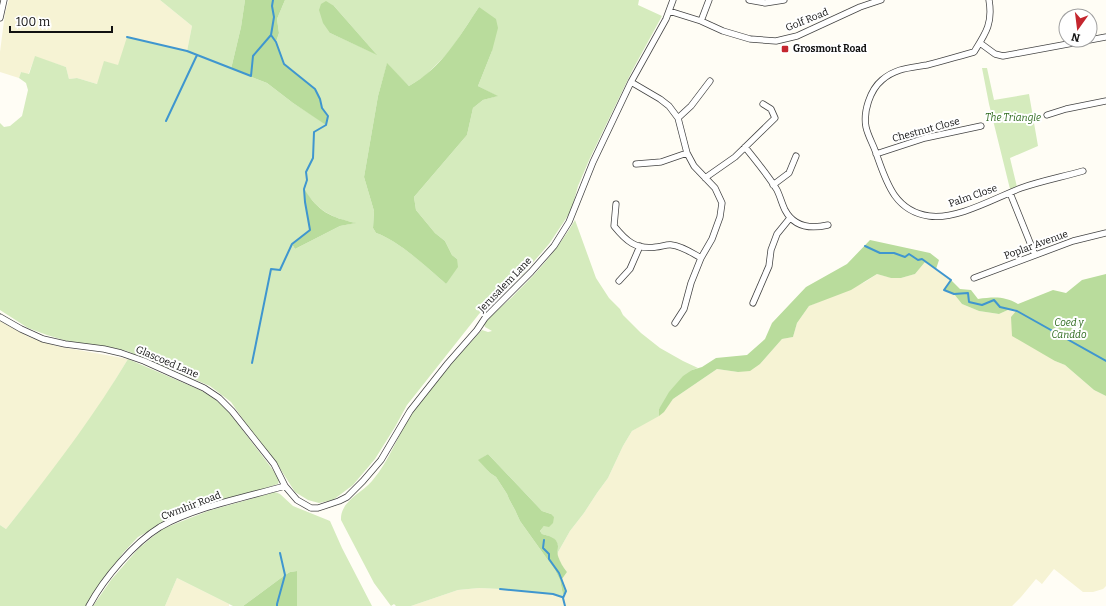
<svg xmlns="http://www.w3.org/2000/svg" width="1106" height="606" viewBox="0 0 1106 606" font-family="Bitter,serif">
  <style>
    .farmland { fill: #f6f3d4 }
    .green { fill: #d5ebbd; fill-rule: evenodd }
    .forest { fill: #b9dc9c }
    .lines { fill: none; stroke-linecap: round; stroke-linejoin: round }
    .stream { stroke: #3f96cf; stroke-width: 2 }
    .street-casing { stroke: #444; stroke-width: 7 }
    .street { stroke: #fff; stroke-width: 5.5 }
    .poi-dot { fill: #c4262e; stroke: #fff; stroke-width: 1.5 }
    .labels { text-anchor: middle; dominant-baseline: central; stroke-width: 4; stroke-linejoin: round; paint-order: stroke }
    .street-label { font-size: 10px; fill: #111; stroke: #fff }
    .poi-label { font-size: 10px; font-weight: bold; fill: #111; stroke: #fff; text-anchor: start }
    .park-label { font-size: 10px; font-style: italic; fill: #2f6b1f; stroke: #fff }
  </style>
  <rect width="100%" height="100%" fill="#fffdf5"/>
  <!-- farmland -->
  <path class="farmland" d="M9 0H160L192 26 187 51 118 65 97 84 77 78 69 79 66 67 35 57 28 75 21 72 19 78 0 72V52L5 13Z
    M925 262 951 280 944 290 954 294 962 304 979 311 999 314 1010 309 1017 311 1055 361 1065 365 1094 390 1106 396V586L1103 589 1093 592H1083L1054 569 1042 584 1036 579 1021 597 1012 606H411L458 590 479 588 500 589 553 594 563 597 566 591 562 579 567 572 561 564 557 554 570 531 584 513 597 493 608 478 623 446 632 431 663 412 673 399 717 369 738 372 760 364 782 339 793 337 797 323 809 306 865 282 877 274 892 278H901L915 274Z
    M0 321 29 337 56 346 128 359 100 405 59 463 6 529 0 525Z
    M177 578 229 604V606H165Z"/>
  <!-- green -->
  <path class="green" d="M160 0H245L241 27 231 69 267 83 293 103 326 124 328 116 322 108 320 99 315 89 284 64 276 42 279 33 277 19 285 0H639L638 5 662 16 632 71 590 158 578 186 571 211 549 244 523 274 502 291 479 314 407 405 395 427 375 459 353 485 333 500 319 503 308 500 295 492 274 459 258 441 231 402 210 386 127 351 109 347 70 342 47 335 28 328 0 310V123L4 127 10 126 22 116 28 90 26 83 19 78 21 72 29 74 35 56 66 67 69 79 77 78 97 84 104 61 118 65 127 37 187 51 192 26ZM334 6 376 54 330 33ZM479 7 492 51 478 86 497 96 483 100 473 108 467 135 414 197 416 210 435 233 445 241 452 255 457 259 446 284C428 268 398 240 376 233L373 228 374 211 364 177 378 96 387 64 409 86 425 76 450 51ZM304 190C319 211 330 217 355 223L340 226 295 249 292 244 310 230 305 202Z
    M982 68H987L994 100 1029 94 1038 146 1010 158 1017 187 1010 189 989 104Z
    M575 220 596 278 609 298 620 309 623 315 641 333 660 348 683 361 698 368 692 370 659 409V416L632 431 623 446 608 478 597 493 584 513 570 531 557 554C560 540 554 537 542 534L540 531 544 526 551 514 542 511 488 454 479 460 490 473 496 477 507 494 509 499 515 510 520 521 555 570 560 580 563 595V598L553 594 500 589 479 588 458 590 411 606H396L394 604 391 606 374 583 341 520C340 501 362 493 372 481 390 460 398 434 413 412 433 383 458 356 482 330L488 332 492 331 485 327 484 324C494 312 506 304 517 292 540 270 559 247 575 220Z
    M128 359 200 390 209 395 225 407 273 470 279 480 278 484 194 510 162 524 138 537 123 553 86 606H0V525L6 529C50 474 92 419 128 359Z
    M275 492 280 494 293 506 330 521 342 548 372 606H297V571L290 572 285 575 243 606H233L177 578 165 606H93L111 580 138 549 162 529 208 511Z"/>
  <!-- forest -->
  <path class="forest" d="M245 0H285L277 19 279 33 276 42 284 64 315 89 320 99 322 108 328 116 326 125 293 103 267 83 231 69 241 27Z
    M326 1 334 6 377 55 330 33 323 23 319 10 321 4Z
    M479 7 496 19 498 28 492 51 478 86 498 96 483 100 473 108 467 135 414 197 416 210 435 233 445 241 452 255 457 259 458 267 446 284C429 269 398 240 376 233L373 228 374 211 364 177 378 96 387 63 409 86C443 67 458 38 479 7Z
    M304 189C319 212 330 217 356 223L340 226 295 249 292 244 310 230 305 202Z
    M870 240 930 253 939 260 936 269 925 262 915 274 901 278H891L877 274 851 290 809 306 797 323 793 337 782 339 760 364 750 371 738 372 717 369 673 399 664 412 659 416V409L669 392 683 376 692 370 702 367 716 358 747 355 765 339 772 323 806 287 847 264Z
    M1106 274V396L1094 390 1065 365 1055 361 1012 336 1011 317 1017 310 1010 309 999 314 979 311 962 304 954 294 944 290 951 280 960 289 971 290 978 299C994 297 1004 296 1018 304L1053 290 1066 293 1082 280Z
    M488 454 542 511 551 514 554 517 553 523 549 527 544 526 540 531 542 534C549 536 557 537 558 546 558 550 557 552 558 556 560 562 563 567 567 572L562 579 566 591 563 595 560 580 555 570 520 521 515 510 509 499 507 494 496 477 490 473 478 460Z
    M297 571V606H243L285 575 290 572Z"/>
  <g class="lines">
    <!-- stream -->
    <path class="stream" d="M127 37 187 51 251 76 253 56 271 35
      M166 121 197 55
      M865 246 880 253H894L905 257 909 254 918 260 922 259 951 280 944 290 954 294 968 293 969 302 982 305 994 300 1000 307 1017 311 1106 361
      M252 363 271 269 280 270 292 244 310 230 305 202 304 189 307 180 306 172 313 158 314 132 326 125 328 116 322 108 320 99 315 89 284 64 276 42 271 35 274 17 272 6 273 0
      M544 540 543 548 549 554V559L559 573 566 591 563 598 565 606
      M500 589 553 594 562 597
      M277 606V604L285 575 280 553"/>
    <!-- street casing -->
    <g class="street-casing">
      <path id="street" d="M749 0 765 3 784 0
        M989 0C993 23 986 33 974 52 959 56 943 61 927 65 910 68 896 68 882 80 870 90 863 112 866 127 868 136 873 144 876 153 886 181 894 211 929 216 957 220 995 198 1021 188 1041 181 1062 177 1083 171
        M669 11 701 21 723 31 750 39 776 41 797 36 860 7 881 0
        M0 18 4 0
        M701 21 709 0
        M980 43 995 54 1003 56 1106 37
        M631 82 660 99 669 106 678 118 687 153 694 166 715 188 722 203 720 217 712 239 701 258 691 283 684 309 675 323
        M1047 115 1066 109 1106 101
        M678 118 691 106 710 81
        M745 147C756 161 768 175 777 190 780 196 782 204 785 210 794 227 811 229 828 225
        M876 154 925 138 981 126
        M636 164 661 162 687 153
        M705 178 735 157 775 118 771 109 763 104
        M773 185 789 173 796 156
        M1010 193 1035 255
        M616 204 614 226C626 241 636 250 656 247 661 247 667 244 672 245 682 246 692 253 701 258
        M974 278 1073 241 1106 233
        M619 281 630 269 640 246
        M753 303 769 266 771 250 777 234 790 218
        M0 317 21 329 43 339 65 344 104 349 121 353 144 361 204 388 219 398 232 411 274 464 285 486 297 500 311 508H318L339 501 347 497 363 481 381 460 410 411 448 363 477 330 485 318 531 272 554 246 569 222 593 162 631 82 666 19 673 0
        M89 606C104 578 134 543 160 527 195 507 247 497 285 486"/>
    </g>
    <!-- street -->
    <use href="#street" class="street"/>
  </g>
  <!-- markers -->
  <rect class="poi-dot" x="781" y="45" width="8" height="8" rx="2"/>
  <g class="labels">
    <!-- street labels -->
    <g class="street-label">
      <text transform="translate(807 20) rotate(-22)">Golf Road</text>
      <text transform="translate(926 130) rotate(-15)">Chestnut Close</text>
      <text transform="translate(973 196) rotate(-19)">Palm Close</text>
      <text transform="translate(1036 245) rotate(-20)">Poplar Avenue</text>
      <text transform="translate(505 285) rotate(-46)">Jerusalem Lane</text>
      <text transform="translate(167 362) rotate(23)">Glascoed Lane</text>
      <text transform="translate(191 506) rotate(-21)">Cwmhir Road</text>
    </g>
    <!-- poi labels -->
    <g class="poi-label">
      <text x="793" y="49">Grosmont Road</text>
    </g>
    <!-- park labels -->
    <g class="park-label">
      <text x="1013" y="118">The Triangle</text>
      <text x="1069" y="323">Coed y<tspan x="1069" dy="12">Canddo</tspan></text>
    </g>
  </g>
  <!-- north arrow -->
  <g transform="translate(1078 28) rotate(194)"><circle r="19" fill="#ffffff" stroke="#a0a0a0"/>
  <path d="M0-3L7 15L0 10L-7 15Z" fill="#c4262e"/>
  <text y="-6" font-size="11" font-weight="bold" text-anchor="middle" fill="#111111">N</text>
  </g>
  <!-- scale -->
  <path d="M10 26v6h102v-6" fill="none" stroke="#111111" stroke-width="2"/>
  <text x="16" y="26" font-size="12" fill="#111111" stroke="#ffffff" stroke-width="3" paint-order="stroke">100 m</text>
</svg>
